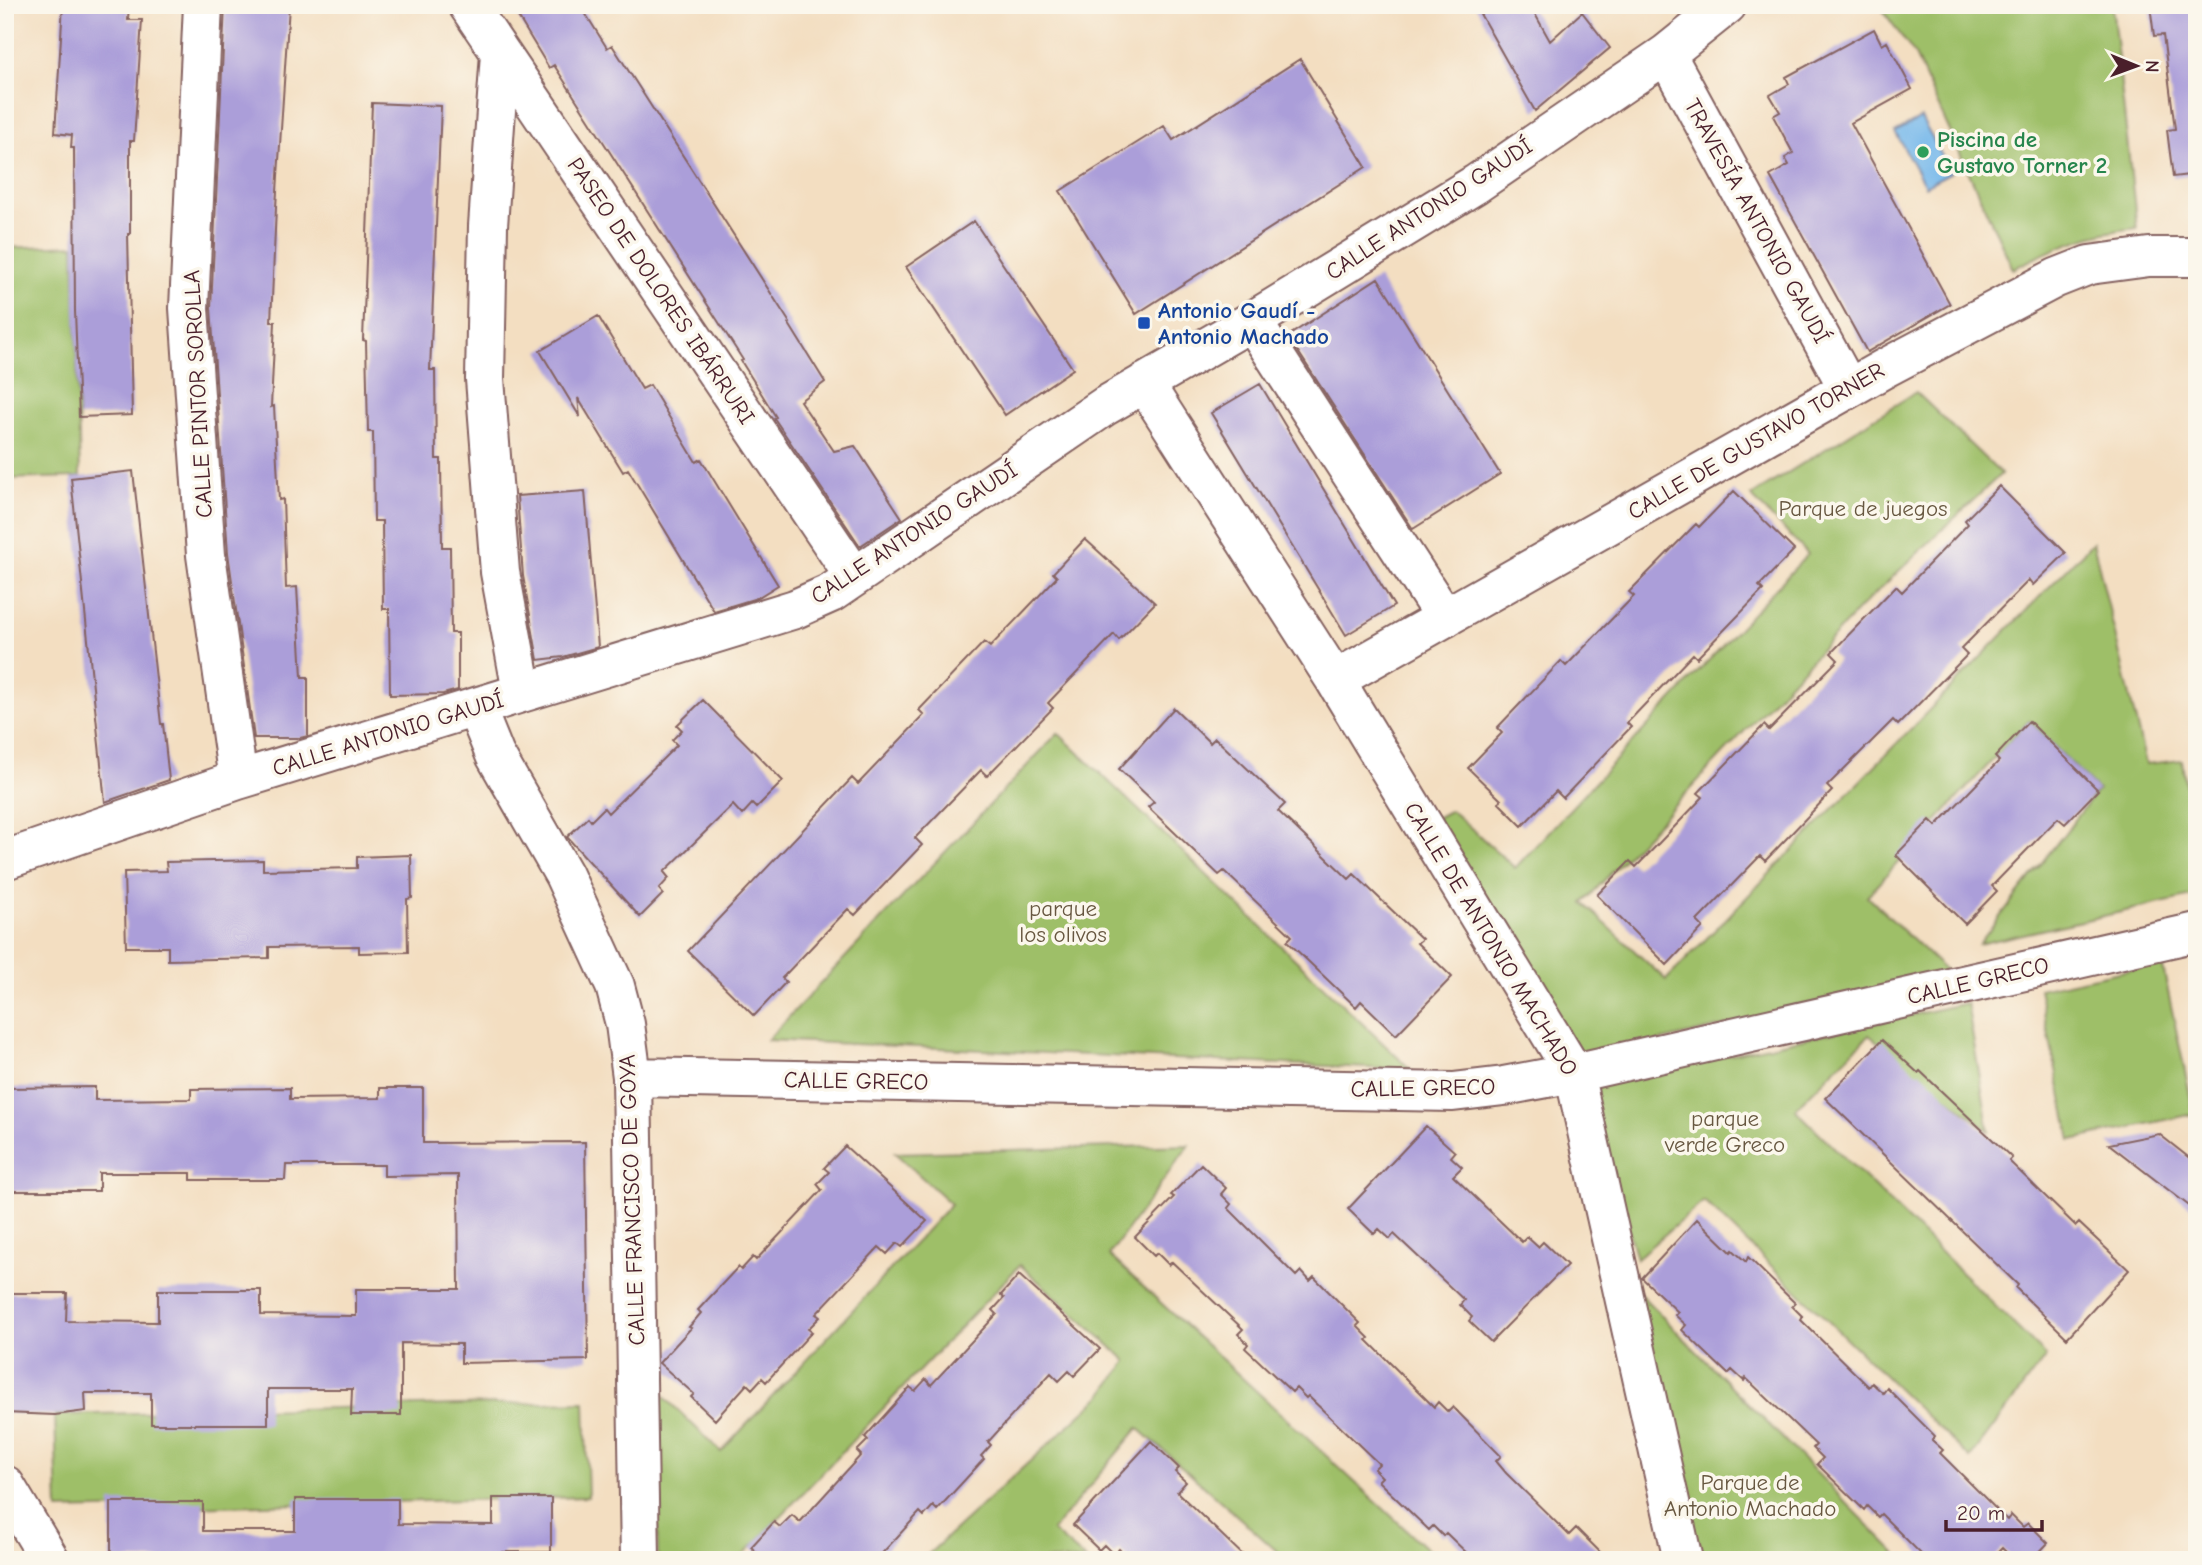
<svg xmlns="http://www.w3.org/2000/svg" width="2202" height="1565" viewBox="0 0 2202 1565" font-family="'Comic Neue',sans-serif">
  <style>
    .green { fill: #9ebf68; stroke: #746f4a; stroke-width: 2 }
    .water { fill: #76b8eb; stroke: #606c8b; stroke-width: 2 }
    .building { fill: #ab9ed9 }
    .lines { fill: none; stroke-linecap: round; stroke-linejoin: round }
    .minor-casing { stroke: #856260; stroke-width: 42 }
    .minor { stroke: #fff; stroke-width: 38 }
    .leisure-dot { fill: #2e9e5b; stroke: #fbf7ec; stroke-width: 2.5 }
    .transit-dot { fill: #1a4fb4; stroke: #fbf7ec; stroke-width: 2.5 }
    .labels { text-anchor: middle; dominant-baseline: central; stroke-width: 7; stroke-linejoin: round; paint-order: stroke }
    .leisure-label { font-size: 23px; font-weight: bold; fill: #27864d; stroke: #fbf7ec; text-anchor: start }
    .street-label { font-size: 23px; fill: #4a1f2b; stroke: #fbf7ec }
    .transit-label { font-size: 23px; font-weight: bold; fill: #164399; stroke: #fbf7ec; text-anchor: start }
    .park-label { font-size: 23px; fill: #675740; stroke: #fbf7ec }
  </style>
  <rect width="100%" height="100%" fill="#fbf7ec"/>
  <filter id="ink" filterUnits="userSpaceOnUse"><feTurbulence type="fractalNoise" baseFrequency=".0143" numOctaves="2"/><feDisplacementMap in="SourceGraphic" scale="14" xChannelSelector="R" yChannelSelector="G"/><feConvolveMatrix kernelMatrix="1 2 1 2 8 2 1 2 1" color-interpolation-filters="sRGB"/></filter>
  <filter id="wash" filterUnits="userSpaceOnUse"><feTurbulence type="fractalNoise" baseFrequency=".00686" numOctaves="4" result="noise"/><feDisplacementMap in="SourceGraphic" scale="28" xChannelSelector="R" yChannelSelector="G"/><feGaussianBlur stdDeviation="1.57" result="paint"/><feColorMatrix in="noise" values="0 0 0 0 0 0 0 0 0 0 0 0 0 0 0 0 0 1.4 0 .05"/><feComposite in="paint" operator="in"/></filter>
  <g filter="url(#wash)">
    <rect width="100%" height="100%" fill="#f3dec1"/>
    <!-- green -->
    <path class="green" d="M1879 5H2112L2137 228C2091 232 2053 248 2013 269L1915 55Z
      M74 245 80 477 5 479V248Z
      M1916 392 2001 474 1861 607 1583 903 1666 980 2093 542 2146 764 2182 760 2197 864V895L1979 944 2098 790 2029 721 1867 896 1949 974 1582 1059 1436 818 1451 810 1515 868 1808 554 1751 496Z
      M1058 733 1411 1070 767 1040Z
      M2162 963 2194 1114 2071 1140 2039 989Z
      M1967 1003 1989 1131 1869 1035 1795 1109 2046 1356 1970 1458 1704 1201 1636 1259 1589 1085Z
      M1189 1145 1109 1255 1439 1560H1287L1138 1428 1052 1531 1086 1560H922L1101 1396 1127 1361 1020 1265 739 1560H658L655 1388 721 1452 951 1204 895 1153Z
      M1636 1290 1903 1560H1698Z
      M585 1402 588 1497 58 1510 55 1415Z"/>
    <!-- water -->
    <path class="water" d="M1921 118 1951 172 1925 186 1895 132Z"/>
    <g id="blocks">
      <!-- building -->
      <path class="building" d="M63 5H129L128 20H142L134 141H130V234H128L132 415 79 417 75 311 74 148H71L72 135 55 133Z
        M225 5H289L276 207 271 322H275L271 407 274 406 279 500 283 499 286 588 297 587 302 677H308V736L300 738H254L228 553 211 308Z
        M511 5H580L607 48 612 45 790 323 789 324 825 382 800 401 834 451 855 446 902 518 860 546 774 418 776 417 741 361 743 360 554 65 549 68Z
        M1475 5H1530L1550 41 1582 12 1610 48 1535 111Z
        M2150 5H2197V174L2173 177 2167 130 2175 129 2163 35 2154 36Z
        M1874 29 1882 45 1887 42 1912 89 1851 123 1950 304 1867 352 1770 176 1789 165 1785 158 1793 153 1773 116 1780 112 1770 95 1789 84 1786 77Z
        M1300 59 1366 167 1136 314 1060 191 1164 126 1173 140Z
        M372 103 441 106 430 370H435L436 459H441L442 547H450L451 633H458V690L443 694 390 695 389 609H383L382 521H374L373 432H368L366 341 363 340Z
        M974 221 1073 369 1005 415 906 267Z
        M1378 278 1500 474 1413 529 1288 336Z
        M598 316 642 389 650 385 696 462 701 459 778 585 757 598 714 611 628 469 623 472 578 398 580 417 540 351Z
        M1260 384 1394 606 1346 635 1211 413Z
        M133 471 161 724H163L169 780 105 802 71 478Z
        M1999 486 2066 553 2033 585 2029 580 1961 649 1967 655 1898 725 1893 720 1827 786 1832 791 1765 861 1760 856 1697 921 1703 927 1667 965 1597 895 1630 861 1636 867 1703 797 1698 793 1764 725 1769 730 1838 660 1831 653 1896 586 1902 592 1968 524 1965 520Z
        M585 491 598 647 563 657 538 660 523 576 517 496Z
        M1734 491 1794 550 1759 586 1763 590 1697 658 1693 654 1627 723 1631 727 1563 798 1556 791 1522 826 1499 803 1501 800 1468 768 1502 733 1497 728 1561 661 1566 666 1634 596 1629 592 1696 524 1699 527Z
        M1085 539 1155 603 1119 640 1114 634 1048 703 1053 708 987 776 981 770 915 838 922 845 855 915 848 909 782 978 786 982 754 1016 688 951 852 778 858 784 924 715 919 710 984 642 990 647 1057 577 1053 573Z
        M703 700 783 781 756 808 752 804 742 815 733 805 664 872 669 878 659 889 663 894 640 917 567 837 588 817 591 821 604 808 608 813 677 745 672 740 682 730 677 725Z
        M1174 708 1210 743 1215 738 1285 804 1278 811 1349 879 1354 874 1422 939 1417 943 1452 977 1396 1035 1361 1001 1356 1007 1287 941 1292 936 1224 871 1219 875 1148 807 1154 802 1119 769Z
        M2029 721 2098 790 2065 824 2058 818 1992 886 1997 891 1965 924 1896 855 1930 820 1936 826 1999 761 1995 757Z
        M411 855 412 898 407 899 408 952 359 953V946L269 947V958L168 960V947H126L124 872 167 871 166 862 263 860V870L357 868V857Z
        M1882 1040 1918 1073 1920 1071 2012 1158 2009 1161 2076 1226 2079 1223 2129 1270 2067 1338 2016 1288 2018 1285 1825 1098Z
        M95 1087V1100L191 1099V1089L290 1088V1099L380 1098V1088H423V1143L585 1142 588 1360 461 1363V1344L401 1343V1415H351L352 1389H268V1424H151V1393H85L86 1411 55 1415 5 1413V1293H67L66 1321 158 1322V1290H261V1315L356 1316V1289H459L458 1175 384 1176V1165H286L285 1180H191V1173H99V1191H5V1088Z
        M1426 1126 1455 1152 1451 1157 1462 1167 1453 1176 1522 1242 1527 1237 1538 1247 1543 1242 1567 1265 1491 1342 1469 1321 1472 1317 1460 1305 1464 1300 1394 1234 1390 1239 1379 1229 1374 1234 1348 1209Z
        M2159 1134 2197 1164V1212L2109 1144Z
        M845 1146 927 1221 902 1247 897 1243 887 1254 879 1247 816 1314 820 1317 808 1329 812 1332 766 1382 762 1378 752 1389 747 1384 715 1420 691 1397 694 1394 659 1363 691 1328 689 1327 701 1313 698 1310 738 1267 741 1270 753 1257 756 1260 822 1190 817 1184 829 1172 824 1168Z
        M1201 1164 1226 1188 1221 1194 1231 1204 1228 1208 1296 1276 1301 1271 1310 1281 1314 1277 1360 1323 1357 1326 1369 1338 1367 1340 1434 1407 1438 1402 1448 1412 1453 1407 1501 1456 1496 1461 1506 1473 1569 1535 1576 1528 1608 1560H1474L1446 1533 1443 1536 1433 1526 1429 1530 1378 1481 1382 1477 1374 1469 1379 1464 1308 1396 1306 1398 1296 1388 1292 1392 1245 1348 1248 1344 1238 1334 1243 1329 1172 1262 1169 1265 1157 1253 1154 1256 1135 1237 1174 1197 1171 1195Z
        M1697 1219 1731 1252 1733 1250 1746 1262 1748 1257 1795 1303 1792 1306 1803 1317 1801 1320 1869 1387 1872 1383 1883 1393 1887 1388 1935 1436 1932 1440 1943 1450 1940 1453 2007 1520 2011 1515 2023 1527 2028 1523 2048 1543 2032 1560H2014L2002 1548 1990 1560H1927L1881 1514 1878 1517 1867 1506 1864 1510 1817 1464 1823 1458 1813 1448 1816 1445 1746 1378 1744 1381 1732 1370 1728 1374 1682 1330 1686 1325 1675 1315 1678 1312 1642 1278Z
        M1019 1275 1100 1349 1074 1376 1069 1371 1059 1381 1051 1373 988 1442 991 1445 981 1456 984 1459 937 1510 933 1506 924 1516 920 1512 876 1560H765L751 1547 774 1522 780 1527 792 1515 800 1522 861 1455 857 1451 868 1440 865 1437 910 1387 915 1391 926 1379 931 1385 997 1314 993 1310 1004 1298 1001 1295Z
        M1151 1441 1179 1468 1175 1472 1186 1482 1177 1492 1248 1560H1130L1119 1549 1114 1555 1104 1545 1099 1550 1073 1525Z
        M493 1498H551V1552H503L502 1560H111V1502H203V1531H295V1499H398V1524L493 1525Z"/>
    </g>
  </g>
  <g filter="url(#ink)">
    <use href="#blocks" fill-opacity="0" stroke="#856260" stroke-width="2"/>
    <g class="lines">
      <!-- minor casing -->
      <g class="minor-casing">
        <path id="minor" d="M203 5 189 308 206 555 238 780
          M468 5 854 576
          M500 53 488 226 485 379 500 572 522 692
          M1666 54 1848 388
          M1252 321 1445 618
          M1144 383 1335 680 1574 1073 1683 1560
          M1335 680 1885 368 2056 278 2089 265 2149 257H2197
          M476 708 495 755 564 875 615 986 625 1024 632 1077 640 1560
          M5 860 238 780 795 609 831 593 1105 406 1252 321 1476 184 1666 54 1727 5
          M632 1077 1453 1092 1504 1086 1574 1073 2197 932
          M5 1485 50 1560"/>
      </g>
      <!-- minor -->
      <use href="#minor" class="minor"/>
    </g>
  </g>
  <!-- markers -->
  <circle class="leisure-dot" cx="1923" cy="152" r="7"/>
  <rect class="transit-dot" x="1137" y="316" width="14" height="14" rx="3.5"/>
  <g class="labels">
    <!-- leisure labels -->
    <g class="leisure-label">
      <text x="1937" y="139">Piscina de<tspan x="1937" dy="26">Gustavo Torner 2</tspan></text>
    </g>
    <!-- street labels -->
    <g class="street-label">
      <text transform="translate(1429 209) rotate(-33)">CALLE ANTONIO GAUDÍ</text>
      <text transform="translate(1757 221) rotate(61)">TRAVESÍA ANTONIO GAUDÍ</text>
      <text transform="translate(661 291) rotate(56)">PASEO DE DOLORES IBÁRRURI</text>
      <text transform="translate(198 394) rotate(-93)">CALLE PINTOR SOROLLA</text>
      <text transform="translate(1756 441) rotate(-30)">CALLE DE GUSTAVO TORNER</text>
      <text transform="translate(914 533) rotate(-33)">CALLE ANTONIO GAUDÍ</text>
      <text transform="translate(388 734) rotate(-17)">CALLE ANTONIO GAUDÍ</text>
      <text transform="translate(1491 939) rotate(59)">CALLE DE ANTONIO MACHADO</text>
      <text transform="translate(1978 981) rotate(-13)">CALLE GRECO</text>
      <text transform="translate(856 1081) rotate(1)">CALLE GRECO</text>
      <text transform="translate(1423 1088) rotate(-1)">CALLE GRECO</text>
      <text transform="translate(632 1200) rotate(-92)">CALLE FRANCISCO DE GOYA</text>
    </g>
    <!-- transit labels -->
    <g class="transit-label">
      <text x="1158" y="310">Antonio Gaudí -<tspan x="1158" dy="26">Antonio Machado</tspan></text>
    </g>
    <!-- park labels -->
    <g class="park-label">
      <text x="1863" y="508">Parque de juegos</text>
      <text x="1063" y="908">parque<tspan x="1063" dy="26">los olivos</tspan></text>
      <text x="1725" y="1118">parque<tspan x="1725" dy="26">verde Greco</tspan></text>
      <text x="1750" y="1482">Parque de<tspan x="1750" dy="26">Antonio Machado</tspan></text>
    </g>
  </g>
  <!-- margin -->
  <rect width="2202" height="1565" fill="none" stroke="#fbf7ec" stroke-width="28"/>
  <!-- north arrow -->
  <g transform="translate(2136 66) rotate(91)" stroke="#fbf7ec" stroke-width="5" paint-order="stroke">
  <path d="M0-5L12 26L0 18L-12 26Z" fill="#4a1f2b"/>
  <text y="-10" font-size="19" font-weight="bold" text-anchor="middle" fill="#4a1f2b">N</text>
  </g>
  <!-- scale -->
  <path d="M1946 1520v10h96v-10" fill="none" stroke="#4a1f2b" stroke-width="3.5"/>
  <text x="1957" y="1520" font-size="21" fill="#4a1f2b" stroke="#fbf7ec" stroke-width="5" paint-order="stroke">20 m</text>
</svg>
